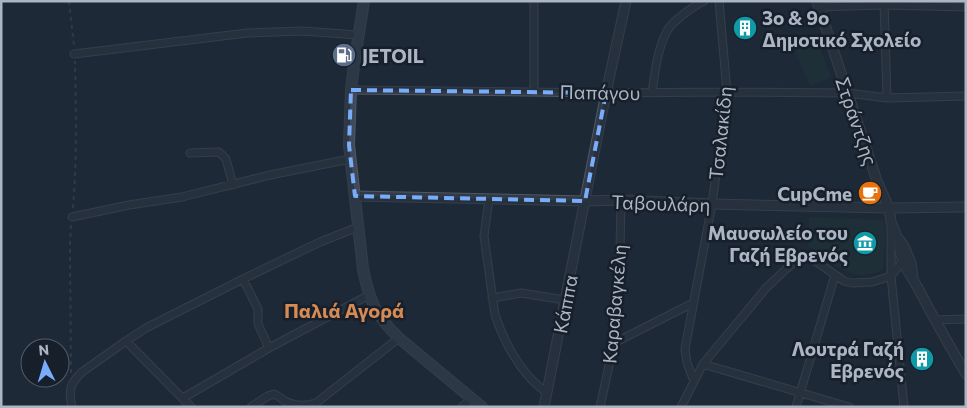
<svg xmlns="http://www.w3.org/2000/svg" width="967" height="408" viewBox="0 0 967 408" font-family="Commissioner,sans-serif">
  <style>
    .green { fill: #213638 }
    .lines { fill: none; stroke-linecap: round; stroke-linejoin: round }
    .minor-casing { stroke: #4f5865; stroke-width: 9 }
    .tertiary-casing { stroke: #4f5865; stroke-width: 11 }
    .secondary-casing { stroke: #4f5865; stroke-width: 12 }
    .path { stroke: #3d5254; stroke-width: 2; stroke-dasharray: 4 4; stroke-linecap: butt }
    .minor { stroke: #313a46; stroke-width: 7 }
    .tertiary { stroke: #313a46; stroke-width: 9 }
    .secondary { stroke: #3f4959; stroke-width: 10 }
    .marked { fill: none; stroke: #79adfb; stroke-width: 4; stroke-dasharray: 10 6; stroke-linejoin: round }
    .labels { text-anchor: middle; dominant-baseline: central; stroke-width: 5; stroke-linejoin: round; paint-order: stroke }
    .poi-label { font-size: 19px; font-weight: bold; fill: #abb5c4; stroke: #171f2a; text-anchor: end }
    .street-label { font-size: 19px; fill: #abb5c4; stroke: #171f2a }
    .neighbourhood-label { font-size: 20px; font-weight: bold; fill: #d68a54; stroke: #171f2a }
  </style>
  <rect width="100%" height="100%" fill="#1e2936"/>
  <!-- green -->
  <path class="green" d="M815 37 831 77 810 86 794 47Z
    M809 217 882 220 886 228 883 269C880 271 876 273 872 274 848 280 826 259 808 246Z"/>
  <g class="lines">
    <!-- minor casing -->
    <g class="minor-casing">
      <path id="minor" d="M534 1V91
        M884 2 887 98
        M818 7 884 5 966 7
        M74 54 247 33 302 31 358 35
        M351 90 606 93 727 92 848 93 887 98 966 96
        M652 93C655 72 657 50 667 31 672 21 694 6 704 1
        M190 153 219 152 226 159 233 185
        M489 199 484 236 495 315C505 344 522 375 547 393
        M72 217 129 205 182 197 270 175 350 159
        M891 224V276L904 407
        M243 279 258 309V324L269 348
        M492 298 521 293 565 300
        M934 320 966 319
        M126 341 191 407
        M614 343 693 303
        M703 364 849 407
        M694 381 687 363 685 349 712 204 727 92 719 1
        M183 398 269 348 369 295
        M72 407C68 390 70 384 82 372L126 341 146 328 243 279 320 242 358 227
        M251 407 268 396 274 394C278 396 281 398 285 401 294 406 306 406 316 403L399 338
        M462 407 472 398
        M600 407 614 343 620 249 621 200
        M681 407 703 364 766 288 799 257 805 256 811 258 844 281 852 283 872 282 891 276 902 262
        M796 407 835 275"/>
    </g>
    <!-- tertiary casing -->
    <g class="tertiary-casing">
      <path id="tertiary" d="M817 1 877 181 889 208 891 222 897 237 904 246 911 263 913 279
        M355 196 585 201 621 200 712 204 889 208 966 207
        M899 241C900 263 908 270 918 288 933 317 949 345 966 374
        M544 407 606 93 626 1"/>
    </g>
    <!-- secondary casing -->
    <g class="secondary-casing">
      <path id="secondary" d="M364 1 354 65 351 90 349 145 363 269C369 300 376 316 399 338L482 407"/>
    </g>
    <!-- path -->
    <path class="path" d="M69 1 74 46
      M73 208C77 159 76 110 75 61
      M71 373 70 245 71 223"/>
    <!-- minor -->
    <use href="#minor" class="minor"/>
    <!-- tertiary -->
    <use href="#tertiary" class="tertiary"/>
    <!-- secondary -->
    <use href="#secondary" class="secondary"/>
  </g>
  <!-- marked area -->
  <path d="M0 0H967V408H0ZM351 90 606 93 585 201 355 196 349 145Z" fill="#1e2936" fill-opacity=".55" fill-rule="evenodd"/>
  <path class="marked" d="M351 90 606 93 585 201 355 196 349 145Z"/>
  <!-- icons -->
  <defs>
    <g id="building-disc" transform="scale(1.25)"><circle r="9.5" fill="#0f9aa8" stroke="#171f2a"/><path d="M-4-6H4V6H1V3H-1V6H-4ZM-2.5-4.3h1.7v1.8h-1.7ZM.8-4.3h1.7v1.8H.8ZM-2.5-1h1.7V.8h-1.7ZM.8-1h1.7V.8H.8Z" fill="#fff"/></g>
    <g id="fuel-disc" transform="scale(1.25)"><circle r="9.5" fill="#5c6f8a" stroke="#171f2a"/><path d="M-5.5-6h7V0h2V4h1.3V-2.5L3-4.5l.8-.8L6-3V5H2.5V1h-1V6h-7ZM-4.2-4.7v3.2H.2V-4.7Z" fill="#fff"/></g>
    <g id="cafe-disc" transform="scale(1.25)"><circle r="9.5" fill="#e8710a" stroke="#171f2a"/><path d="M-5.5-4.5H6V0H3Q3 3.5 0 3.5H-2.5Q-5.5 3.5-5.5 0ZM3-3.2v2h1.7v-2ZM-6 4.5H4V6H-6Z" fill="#fff"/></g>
    <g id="museum-disc" transform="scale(1.25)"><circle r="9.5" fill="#0f9aa8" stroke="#171f2a"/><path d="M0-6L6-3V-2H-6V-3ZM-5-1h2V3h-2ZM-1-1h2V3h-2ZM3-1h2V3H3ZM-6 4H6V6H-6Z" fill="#fff"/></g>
  </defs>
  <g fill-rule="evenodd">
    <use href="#building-disc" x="745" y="28"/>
    <use href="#fuel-disc" x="344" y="55"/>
    <use href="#cafe-disc" x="870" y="193"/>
    <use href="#museum-disc" x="865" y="243"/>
    <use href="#building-disc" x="922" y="359"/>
  </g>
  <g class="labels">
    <!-- poi labels -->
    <g class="poi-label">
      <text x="762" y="17" text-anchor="start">3ο &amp; 9ο<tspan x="762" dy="22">Δημοτικό Σχολείο</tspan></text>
      <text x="362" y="55" text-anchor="start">JETOIL</text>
      <text x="852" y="193">CupCme</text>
      <text x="848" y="232">Μαυσωλείο του<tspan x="848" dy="22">Γαζή Εβρενός</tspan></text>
      <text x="904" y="348">Λουτρά Γαζή<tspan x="904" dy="22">Εβρενός</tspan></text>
    </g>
    <!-- street labels -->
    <g class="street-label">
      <text transform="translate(600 92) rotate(1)">Παπάγου</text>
      <text transform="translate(857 121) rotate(71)">Στράντζης</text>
      <text transform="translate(720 133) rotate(-84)">Τσαλακίδη</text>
      <text transform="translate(661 203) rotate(2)">Ταβουλάρη</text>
      <text transform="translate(565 304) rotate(-79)">Κάππα</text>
      <text transform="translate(614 304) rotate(-85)">Καραβαγκέλη</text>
    </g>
    <!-- neighbourhood labels -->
    <g class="neighbourhood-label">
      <text x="344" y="310">Παλιά Αγορά</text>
    </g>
  </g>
  <!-- border -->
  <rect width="967" height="408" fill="none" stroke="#abb5c4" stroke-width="5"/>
  <!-- north arrow -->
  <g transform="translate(45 363) rotate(355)"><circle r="24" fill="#171f2a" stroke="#525b68"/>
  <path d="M0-4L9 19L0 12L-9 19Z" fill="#79adfb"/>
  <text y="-8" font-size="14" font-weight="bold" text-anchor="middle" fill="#abb5c4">N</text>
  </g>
</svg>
